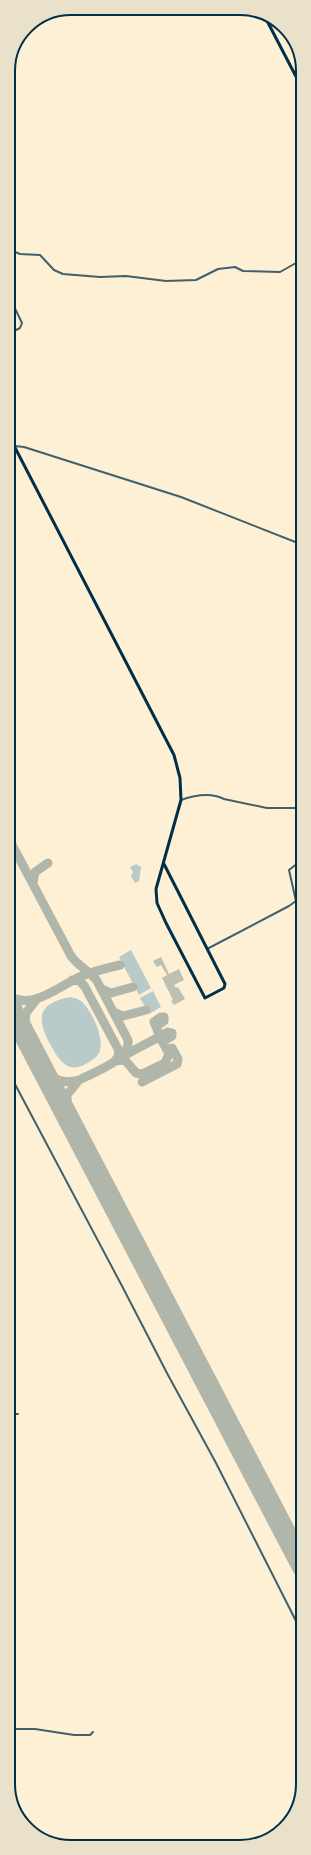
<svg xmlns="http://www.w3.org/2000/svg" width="311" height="1855" viewBox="0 0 311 1855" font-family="Rubik,sans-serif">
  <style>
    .green { fill: #b9caca }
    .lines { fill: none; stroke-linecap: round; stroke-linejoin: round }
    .taxiway { stroke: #b1b6ab; stroke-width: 9 }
    .runway { stroke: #b1b6ab; stroke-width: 22 }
    .building { fill: #bec0b2 }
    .minor { stroke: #3f606c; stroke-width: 2 }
    .secondary { stroke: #003049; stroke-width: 3 }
    .trunk { stroke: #003049; stroke-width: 3 }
    .rim { fill: none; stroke: #003049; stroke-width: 2 }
  </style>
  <rect width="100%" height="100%" fill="#fdf0d5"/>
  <!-- green -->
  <path class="green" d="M136 864 141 867 139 881 135 883 131 876 133 872 130 867Z
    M131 950 151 988 139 995 119 957Z
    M153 991 161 1007 149 1014 140 998Z
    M70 997C74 998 77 998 81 1001 92 1010 110 1047 95 1058 70 1077 61 1065 49 1042 36 1017 39 1003 70 997Z"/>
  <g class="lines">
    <!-- taxiway -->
    <path class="taxiway" d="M8 837 71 956C78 966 90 971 97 981L128 1040C131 1060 94 1072 79 1080 62 1085 50 1079 41 1065
      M33 883 35 872 48 863
      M72 980 80 981 85 987 118 1049 119 1055 115 1061
      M102 989 111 993 133 987
      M8 995C32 1012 59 985 82 976 94 971 107 968 120 965
      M114 1012 123 1016 146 1010
      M24 1033 26 1013 36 1000
      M157 1038 168 1032 172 1033V1036L165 1040
      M123 1056 157 1038 159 1034 154 1022 161 1017H164V1021L158 1025
      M115 1061 125 1060 136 1073 142 1074 165 1063 169 1054 161 1039H156
      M142 1082 177 1064 178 1059 172 1048
      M67 1115V1095L79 1080"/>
    <!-- runway -->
    <path class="runway" d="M8 1003 303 1567"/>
  </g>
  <!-- building -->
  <path class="building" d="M161 957 169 974 179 969 184 980 174 985 176 988 178 987 185 999 174 1005 171 1001 173 1000 162 978 167 975 161 965 157 967 153 961Z"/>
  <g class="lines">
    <!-- minor -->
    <path class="minor" d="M8 249 20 254 40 255 54 270 63 274 100 277 126 276 166 281 196 280 218 269 235 267 243 271 280 272 296 263H303
      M8 294 22 323 20 328 8 334
      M15 446 24 447 181 497 303 545
      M181 800C195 795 210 792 224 799L267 808H303
      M207 949 289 906 296 901 289 870 303 859
      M8 1071 122 1286 168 1375 216 1463 296 1621 300 1641 303 1719
      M8 1409 12 1414H18
      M8 1729H35L74 1735H90L93 1732"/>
    <!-- secondary -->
    <path class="secondary" d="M8 434 174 755 180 778 181 800 156 889 157 903 166 923 205 998 224 988 225 984 164 864"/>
    <!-- trunk -->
    <path class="trunk" d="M264 15 303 90"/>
  </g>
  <!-- crop -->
  <path d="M0 0H311V1855H0ZM71 15H240A56 56 0 0 1 296 71V1784A56 56 0 0 1 240 1840H71A56 56 0 0 1 15 1784V71A56 56 0 0 1 71 15Z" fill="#e9e1ca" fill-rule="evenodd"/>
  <path class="rim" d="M71 15H240A56 56 0 0 1 296 71V1784A56 56 0 0 1 240 1840H71A56 56 0 0 1 15 1784V71A56 56 0 0 1 71 15Z"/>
</svg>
